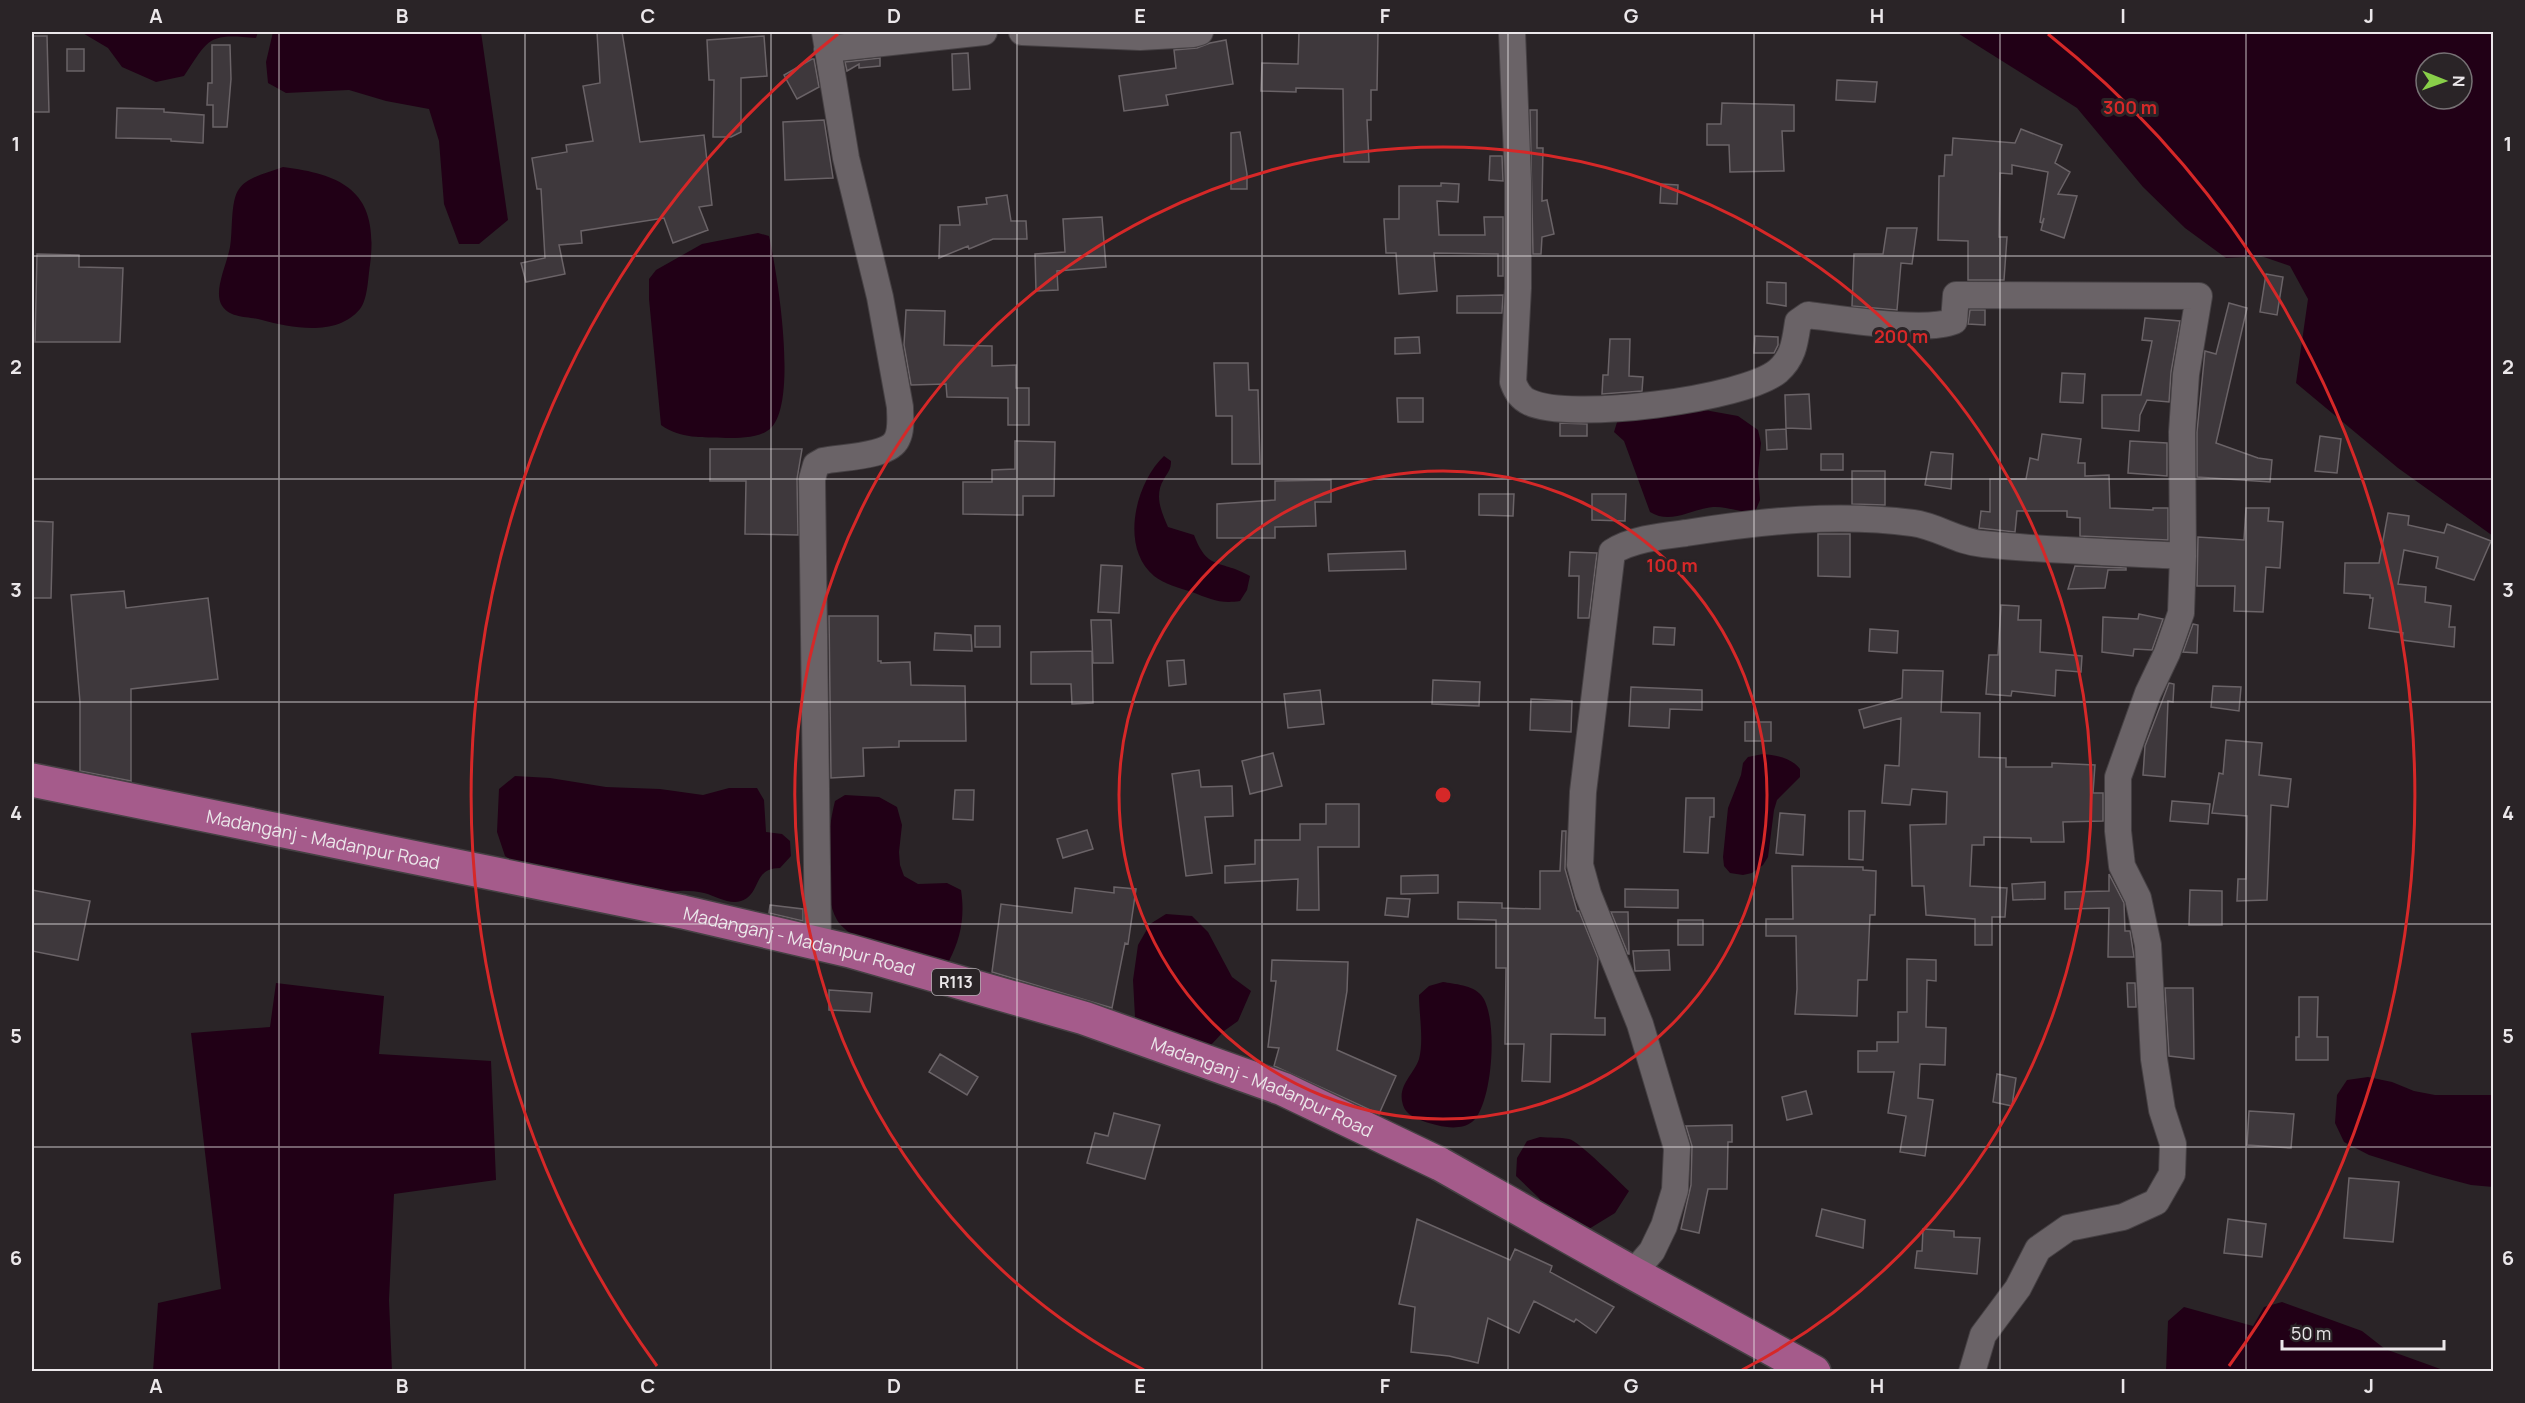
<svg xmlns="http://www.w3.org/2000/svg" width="2525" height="1403" viewBox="0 0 2525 1403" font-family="Manrope,sans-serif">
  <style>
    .water { fill: #210016; fill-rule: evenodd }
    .building { fill: #3e383c; stroke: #6a6367; stroke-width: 1.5 }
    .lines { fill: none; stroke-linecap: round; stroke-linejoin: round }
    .minor-casing { stroke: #464144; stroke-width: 28 }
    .primary-casing { stroke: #464144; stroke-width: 36 }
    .minor { stroke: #6a6367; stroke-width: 26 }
    .primary { stroke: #a55b8b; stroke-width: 33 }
    .grid { fill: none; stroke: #ebe7ea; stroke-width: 1.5; stroke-opacity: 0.55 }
    .ring { fill: none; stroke: #d62828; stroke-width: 3 }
    .labels { text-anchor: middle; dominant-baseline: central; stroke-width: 6; stroke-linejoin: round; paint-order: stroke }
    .shield { fill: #2a2427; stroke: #b1acb0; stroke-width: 1.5 }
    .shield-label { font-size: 16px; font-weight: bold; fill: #ebe7ea }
    .street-label { font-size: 18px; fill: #ebe7ea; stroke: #2a2427 }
    .centre { fill: #d62828; stroke: #2a2427; stroke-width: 3 }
    .ring-label { font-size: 18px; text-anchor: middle; font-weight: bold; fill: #d62828; stroke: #2a2427; stroke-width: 6; stroke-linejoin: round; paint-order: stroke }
    .neatline { fill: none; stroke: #ebe7ea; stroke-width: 2 }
    .grid-label { font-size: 20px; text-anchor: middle; font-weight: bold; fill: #ebe7ea }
  </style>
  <rect width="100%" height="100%" fill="#2a2427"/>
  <!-- water -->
  <path class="water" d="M81 32H258L256 38C208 33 209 38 184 76L156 82 122 67 108 48Z
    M273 32H481L508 220 479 244H459L444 204 439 141 429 109 386 101 349 90 286 93 268 83 266 62Z
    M1956 32H2493V536L2398 468 2296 383 2308 299 2290 266 2261 256 2226 258 2185 228 2143 187 2077 108ZM2426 63H2462V99H2426Z
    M283 167C348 175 379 195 370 265 368 277 368 299 360 309 337 337 292 328 262 320 248 316 229 319 221 304 214 289 227 264 230 247 233 232 230 201 239 189 248 176 268 173 283 167Z
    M758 233 769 236C777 272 799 403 770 429 759 438 740 438 726 438 703 437 680 439 661 425L649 299V279L656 270 702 244Z
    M1699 409 1738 416 1758 430 1761 443 1758 473 1760 500 1755 512C1739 513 1727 506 1713 507 1691 509 1671 525 1650 512L1624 441 1614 432 1618 419Z
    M1164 456 1171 461C1171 470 1168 472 1164 479 1154 495 1161 511 1168 527L1194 535C1208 572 1221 559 1250 576L1247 590 1240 601C1220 604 1210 599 1192 592 1179 588 1164 584 1154 576 1119 547 1136 482 1164 456Z
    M1763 754C1776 755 1792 758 1800 769V777L1777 800 1774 810 1768 857 1763 865 1752 873 1743 875 1730 873 1724 866 1723 857 1728 808 1741 775 1743 763 1748 757Z
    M515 776 550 778 606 787 660 789 703 795 729 788H757L764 800 766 832 782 834 790 841 791 856 780 868C752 868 762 894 741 901 729 905 716 896 704 893 690 890 677 890 663 893L523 868 505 856 497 832 499 789Z
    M845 795 879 797 897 807 902 825 899 852 900 865 904 876 918 884 947 883 961 890C965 916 961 938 949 961L937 965C915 958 878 949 858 938 852 935 840 926 837 920 821 891 827 833 835 801Z
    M1166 914 1192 916 1208 932 1232 977 1251 991 1238 1021 1224 1031 1211 1045 1196 1052 1154 1038 1135 1017 1133 980 1138 945 1150 924Z
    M1443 982C1454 984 1473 985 1481 995 1499 1015 1493 1105 1472 1122 1459 1132 1437 1126 1423 1121 1412 1117 1404 1113 1402 1101 1399 1084 1414 1074 1419 1059 1424 1040 1419 1015 1419 995L1429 986Z
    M276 983 384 996 379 1054 491 1061 496 1180 394 1194 389 1300 392 1371H153L158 1303 221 1289 191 1033 270 1027Z
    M2368 1077 2392 1082 2414 1091 2435 1095H2493V1187L2471 1185 2433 1175 2369 1155 2344 1142 2335 1123 2337 1095 2347 1080Z
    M1540 1137C1549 1138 1560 1137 1569 1139 1579 1141 1619 1182 1629 1191L1615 1213 1584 1232 1550 1219 1539 1198 1516 1176 1517 1158 1527 1141Z
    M2282 1302 2362 1331 2385 1349 2446 1371H2166L2168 1321 2184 1307 2253 1326 2264 1307Z"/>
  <!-- building -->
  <path class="building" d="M597 32H622L640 142 704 135 712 205 699 207 708 230 673 243 664 218 581 231 582 243 559 245 565 274 526 282 521 263 545 258 541 189H537L532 158 567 152 566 145 593 141 583 86 600 83Z
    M1299 32H1378L1377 90H1371V120H1367L1369 162H1344L1343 89 1296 88V92L1261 91 1262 63 1298 64Z
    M32 36H47L49 112H32Z
    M764 36 767 76 741 78V132L731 137H713L714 80H709L707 40Z
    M1226 40 1233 84 1166 95 1168 105 1124 111 1119 76 1176 68 1174 50 1197 48 1210 43Z
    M212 45H230L231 79 227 127H213V105H207L208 83H212Z
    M67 49H84V71H67Z
    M968 53 970 89 953 90 952 54Z
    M880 58V66L859 68V64L847 71 845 62Z
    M812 59H814L819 87 797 99 784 75Z
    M1837 80 1877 82 1875 102 1836 100Z
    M1722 103 1794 105V131H1782L1784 171 1730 172 1729 145H1707V124H1721Z
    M117 108 164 109V112L204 115 203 143 171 141V139L116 138Z
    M1530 110H1537V148H1543L1542 201 1547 200 1554 234 1542 237 1541 254H1533Z
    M824 120 833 178 785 180 783 122Z
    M2021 129 2062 145 2055 163 2070 172 2058 194 2077 196 2064 238 2041 230 2044 218 2042 223 2040 222 2048 172 2012 165V174L2000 173 1999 237H2007L2004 280H1968V241L1938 240 1939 176H1944L1945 155H1952L1953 138 2015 143Z
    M1240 132 1247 174V189H1231V133Z
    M1490 156H1502L1503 181 1489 180Z
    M1441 183 1459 184 1458 202 1437 201 1439 235H1485L1484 217H1503V276H1498V254L1434 253 1437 291 1399 294 1396 253H1386L1384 219H1399V186H1441Z
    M1661 184 1678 185 1677 204 1660 203Z
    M1007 195 1011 221H1026L1027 239H993L969 249 968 246 939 258 940 225H960L958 207 987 204 986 198Z
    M1102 217 1106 267 1057 271 1058 290 1036 291 1035 254 1065 252 1063 219Z
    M1887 228H1917L1912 264 1901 263 1897 310 1852 306 1854 254H1883Z
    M37 254 79 255V267L123 268 120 342H35Z
    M2266 274 2283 277 2277 315 2260 312Z
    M1767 282 1786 283V306L1767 303Z
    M1503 295 1502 313H1457V296Z
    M2229 303 2247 308 2216 443 2258 458 2272 460 2270 482 2197 477V432L2205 351 2216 354Z
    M906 310 945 311 944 345 992 346V366L1016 365V388H1029V425H1008V398L947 397 946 384 911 385 904 345Z
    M1970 310H1985V325L1968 324Z
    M2145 318 2180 321 2171 372 2169 402 2147 400 2140 415 2139 431 2102 428V395H2141L2152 341 2142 340Z
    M1755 336 1778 337V345L1774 353H1754Z
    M1419 337 1420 353 1395 354V338Z
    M1610 339H1630L1629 376 1643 377 1642 391 1602 394 1603 375H1608Z
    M1214 363H1248L1249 390H1258L1260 464H1232V416H1216Z
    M2062 373 2085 374 2083 403 2060 402Z
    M1809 394 1811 429 1786 428 1785 395Z
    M1397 398H1423V422H1398Z
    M1560 423 1587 424V436H1560Z
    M1786 429 1787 449 1767 450 1766 430Z
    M2042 434 2081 439 2078 463H2085V476L2109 475 2110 508 2153 510V508H2168V540L2080 536V518L2067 517V511H2017L2015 532 1979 528 1981 511 1990 512V479H2026L2030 458 2038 460Z
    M2320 436 2341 439 2337 473 2315 471Z
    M1015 441 1055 442 1054 496H1023V515L963 514V482H992V470L1015 469Z
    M2130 441 2167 443V476L2128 473Z
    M710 449H802L797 479 798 535 745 534 746 481H710Z
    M1931 452 1953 454 1951 489 1925 485Z
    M1821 454H1843V470H1821Z
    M1852 471H1885V505L1852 504Z
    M1331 480V502H1315L1316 526 1275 527V538H1217V504L1275 500V481Z
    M1479 494H1514L1513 516 1479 515Z
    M1592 494H1626L1625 521 1592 520Z
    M2246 508H2269L2268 521 2283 522 2280 568 2266 567 2263 612 2234 611 2235 586H2197L2198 537 2244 540Z
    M2388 513 2409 516 2408 525 2444 533 2447 524 2491 541 2474 580 2436 568 2438 557 2404 550 2398 584 2426 587 2425 602 2451 606 2449 627H2455L2454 647 2402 640 2403 633 2369 628 2373 598H2370V595L2344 593 2345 563H2379Z
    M32 521 53 522 51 598H32Z
    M1818 534H1850V577L1818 576Z
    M1405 551 1406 569 1329 571 1328 554Z
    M1570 552 1597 553 1589 618H1578L1579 576H1569Z
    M1101 565 1122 566 1119 613 1098 612Z
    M2075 566 2126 568V570H2108L2105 588 2068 589Z
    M124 591 126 608 208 598 218 679 131 689V781L80 771V702L71 595Z
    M2001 605 2019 606 2018 620H2041L2040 652 2082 656 2081 672 2056 670 2055 696 2012 691 2011 696 1986 694 1989 655H1998Z
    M2139 614 2163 619 2152 650 2134 649 2133 656 2102 652 2103 617 2138 619Z
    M829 616H878V661H881V663L910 662 911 685 965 686 966 741H899V747L863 748 864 776 831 778Z
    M1091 620H1111L1113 663H1093Z
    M2193 624 2198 625 2197 653 2183 652Z
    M975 626H1000V647H975Z
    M1654 627 1675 628 1674 645 1653 644Z
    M1870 629 1898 631 1897 653 1869 651Z
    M935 633 971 635 972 651 934 650Z
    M1092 651 1093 703 1072 704 1071 684H1031V652Z
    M1184 660 1186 684 1169 686 1167 661Z
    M1903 670 1943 671 1941 712 1980 713 1979 757 2006 758V767H2052V763L2095 765 2093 793H2103V821L2063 822 2064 842H2031V838L1984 837V845H1972L1970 886 2007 888 2005 917H1992V945H1975V919L1926 915 1924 886H1912L1910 825 1946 824 1947 792 1912 789 1910 805 1882 803 1885 765 1899 766 1901 718 1864 728 1859 710 1902 698Z
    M1433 680 1480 682 1479 706 1432 704Z
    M2169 683 2174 684 2173 702 2168 701 2165 777 2143 775 2145 746Z
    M2213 686 2241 687 2239 711 2211 707Z
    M1631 687 1702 690V710L1670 709 1669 728 1629 726Z
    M1320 690 1324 724 1288 728 1284 694Z
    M1531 699 1572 701 1571 732 1530 730Z
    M1745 722H1771V741H1745Z
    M2226 740 2262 743 2259 775 2291 779 2288 807 2271 805 2267 900 2237 901 2238 879H2246L2247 816 2212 813 2219 773 2223 774Z
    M1273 753 1282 786 1250 794 1242 761Z
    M1199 770 1201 787 1232 786 1233 816 1205 817 1212 873 1186 876 1172 774Z
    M955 790H974L973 820 953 819Z
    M1686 798H1714V817H1710L1708 853 1684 852Z
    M2172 801 2210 804 2208 824 2170 821Z
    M1326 804H1359V847H1318L1319 910H1297L1298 879 1225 883V866L1255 864V840H1300V824H1326Z
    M1849 811H1865L1863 860 1849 859Z
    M1780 813 1805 815 1803 855 1776 853Z
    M1087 830 1093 849 1063 858 1057 839Z
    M1562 831H1566L1565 869 1577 911H1579L1598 958 1595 1018H1605V1035L1551 1034 1550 1082 1522 1081 1524 1044H1505L1506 968H1496V920L1458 919V902L1502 903V908L1540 909V871H1560Z
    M1792 866 1863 867V870L1876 871 1875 915H1870L1867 980H1858L1857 1016 1795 1014 1797 989 1796 936H1766V919H1793Z
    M2109 874 2124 903 2125 931H2130L2134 957H2108L2109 908 2065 909V892L2109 891Z
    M1438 875V893L1401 894V876Z
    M2045 882V899L2013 900 2012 884Z
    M1114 887 1136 889 1128 944 1125 943 1112 1008 992 972 1001 904 1072 913 1075 888 1114 893Z
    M1625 889 1678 890V908L1625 907Z
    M32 890 90 901 78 960 32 951Z
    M2190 890 2222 891V925H2189Z
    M1387 898 1410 899 1408 917 1385 915Z
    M770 905 803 909V921L769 913Z
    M1611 912H1628L1629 954H1628Z
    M1678 920H1703V945H1678Z
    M1669 950 1670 970 1635 971 1633 951Z
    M1907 959 1936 960V981L1927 980 1926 1027 1946 1028 1945 1065 1920 1064 1918 1098 1933 1100 1925 1156 1900 1152 1906 1116 1888 1113 1894 1072H1858V1051H1877V1042H1898V1012H1907Z
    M1272 960 1348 962 1347 991 1337 1050 1396 1076 1379 1114 1274 1066 1279 1048 1268 1047 1276 981H1271Z
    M2127 983H2135L2136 1007H2128Z
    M2165 988H2193L2194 1059 2169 1056Z
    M829 990 872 993 870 1012 829 1010Z
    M2299 997H2318L2317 1037H2328V1060H2296V1037H2299Z
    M940 1054 978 1077 967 1095 929 1072Z
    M1997 1074 2016 1078 2012 1106 1993 1102Z
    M1806 1091 1812 1114 1787 1120 1782 1097Z
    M2249 1111 2294 1114 2291 1148 2247 1145Z
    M1114 1113 1160 1125 1145 1179 1087 1163 1095 1133 1108 1136Z
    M1732 1125V1142H1728L1727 1189H1708L1699 1233 1681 1229 1691 1185 1692 1146 1686 1126Z
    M2349 1178 2399 1182 2393 1242 2344 1238Z
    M1822 1209 1865 1220 1863 1248 1816 1236Z
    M1417 1219 1510 1260 1515 1249 1552 1266 1550 1272 1614 1307 1596 1333 1576 1319 1574 1322 1534 1301 1519 1333 1488 1318 1478 1363 1449 1356 1411 1352 1415 1307 1399 1304Z
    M2228 1219 2266 1224 2262 1257 2224 1253Z
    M1923 1229 1954 1231V1237L1980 1238 1977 1274 1915 1268 1917 1251H1922Z"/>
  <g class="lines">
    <!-- minor casing -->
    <g class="minor-casing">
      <path id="minor" d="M1022 32 1140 37 1193 34 1200 32
        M1512 32 1518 181V288L1513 382C1516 391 1520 398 1529 402 1569 422 1745 399 1778 371 1794 357 1795 341 1798 322L1808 315C1842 319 1925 333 1954 321L1956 295 2199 296 2186 374 2182 432 2183 556
        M827 49 984 32
        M818 944 812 479 816 465 823 461C841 457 889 457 897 439 902 429 900 417 900 407L880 297 846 158 825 32
        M1633 1273 1652 1251 1664 1226 1675 1190 1677 1148 1640 1024 1588 894 1580 865 1583 792 1612 552C1632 539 1662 536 1686 533 1762 521 1837 513 1913 523 1937 526 1958 542 1983 544 2049 551 2116 552 2183 556L2181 613 2167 653 2148 693 2118 777V831L2122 866 2138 898 2148 945 2154 1059 2162 1110 2173 1144 2172 1174 2156 1202 2123 1217 2068 1228 2038 1249 2018 1288 1983 1335 1972 1372"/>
    </g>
    <!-- primary casing -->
    <g class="primary-casing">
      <g id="primary">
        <path id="s1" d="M32 780 683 912 850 951 1084 1018 1283 1089 1440 1164 1633 1273 1814 1372"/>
      </g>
    </g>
    <!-- minor -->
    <use href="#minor" class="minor"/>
    <!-- primary -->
    <use href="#primary" class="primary"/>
  </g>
  <!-- grid -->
  <path class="grid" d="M279 32V1372M525 32V1372M771 32V1372M1017 32V1372M1262 32V1372M1508 32V1372M1754 32V1372M2000 32V1372M2246 32V1372M32 256H2494M32 479H2494M32 702H2494M32 924H2494M32 1147H2494"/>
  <!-- distance rings -->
  <g class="ring">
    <circle cx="1443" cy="795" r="324"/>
    <path d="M1144 1370A648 648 0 1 1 1742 1370"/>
    <path d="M657 1366A972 972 0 0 1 838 34M2048 34A972 972 0 0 1 2229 1366"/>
  </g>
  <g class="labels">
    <!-- shield labels -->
    <rect class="shield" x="932" y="969" width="48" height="26" rx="4.5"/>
    <g class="shield-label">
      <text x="956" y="982">R113</text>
    </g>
    <!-- street labels -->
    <g class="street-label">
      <text stroke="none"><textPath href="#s1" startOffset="297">Madanganj - Madanpur Road</textPath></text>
      <text stroke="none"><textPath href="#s1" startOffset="784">Madanganj - Madanpur Road</textPath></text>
      <text stroke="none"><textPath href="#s1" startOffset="1270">Madanganj - Madanpur Road</textPath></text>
    </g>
  </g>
  <circle cx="1443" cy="795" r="9" class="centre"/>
  <g class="ring-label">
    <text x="2130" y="114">300 m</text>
    <text x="1901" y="343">200 m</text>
    <text x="1672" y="572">100 m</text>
  </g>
  <!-- border -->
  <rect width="2525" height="1403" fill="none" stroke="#2a2427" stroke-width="66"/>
  <!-- north arrow -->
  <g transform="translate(2444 81) rotate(91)"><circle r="28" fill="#2a2427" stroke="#777275" stroke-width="1.5"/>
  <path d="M0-4.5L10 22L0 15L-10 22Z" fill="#88cf49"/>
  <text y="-9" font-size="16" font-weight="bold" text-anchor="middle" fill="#ebe7ea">N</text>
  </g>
  <!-- scale -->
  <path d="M2282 1340v9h162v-9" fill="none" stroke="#ebe7ea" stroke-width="3"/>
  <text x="2291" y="1340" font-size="18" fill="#ebe7ea" stroke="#2a2427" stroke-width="4.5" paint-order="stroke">50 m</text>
  <rect x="33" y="33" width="2459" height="1337" class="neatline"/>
  <g class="grid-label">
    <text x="156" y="23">A</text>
    <text x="402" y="23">B</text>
    <text x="648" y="23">C</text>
    <text x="894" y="23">D</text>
    <text x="1140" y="23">E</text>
    <text x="1385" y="23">F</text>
    <text x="1631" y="23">G</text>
    <text x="1877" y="23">H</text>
    <text x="2123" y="23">I</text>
    <text x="2369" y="23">J</text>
    <text x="16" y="151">1</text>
    <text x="2508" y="151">1</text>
    <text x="16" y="374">2</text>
    <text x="2508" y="374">2</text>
    <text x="16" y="597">3</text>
    <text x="2508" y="597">3</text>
    <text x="16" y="820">4</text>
    <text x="2508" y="820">4</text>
    <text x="16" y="1043">5</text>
    <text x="2508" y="1043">5</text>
    <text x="16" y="1265">6</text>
    <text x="2508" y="1265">6</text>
    <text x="156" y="1393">A</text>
    <text x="402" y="1393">B</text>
    <text x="648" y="1393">C</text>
    <text x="894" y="1393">D</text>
    <text x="1140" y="1393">E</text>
    <text x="1385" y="1393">F</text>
    <text x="1631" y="1393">G</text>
    <text x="1877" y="1393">H</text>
    <text x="2123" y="1393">I</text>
    <text x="2369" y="1393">J</text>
  </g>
</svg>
